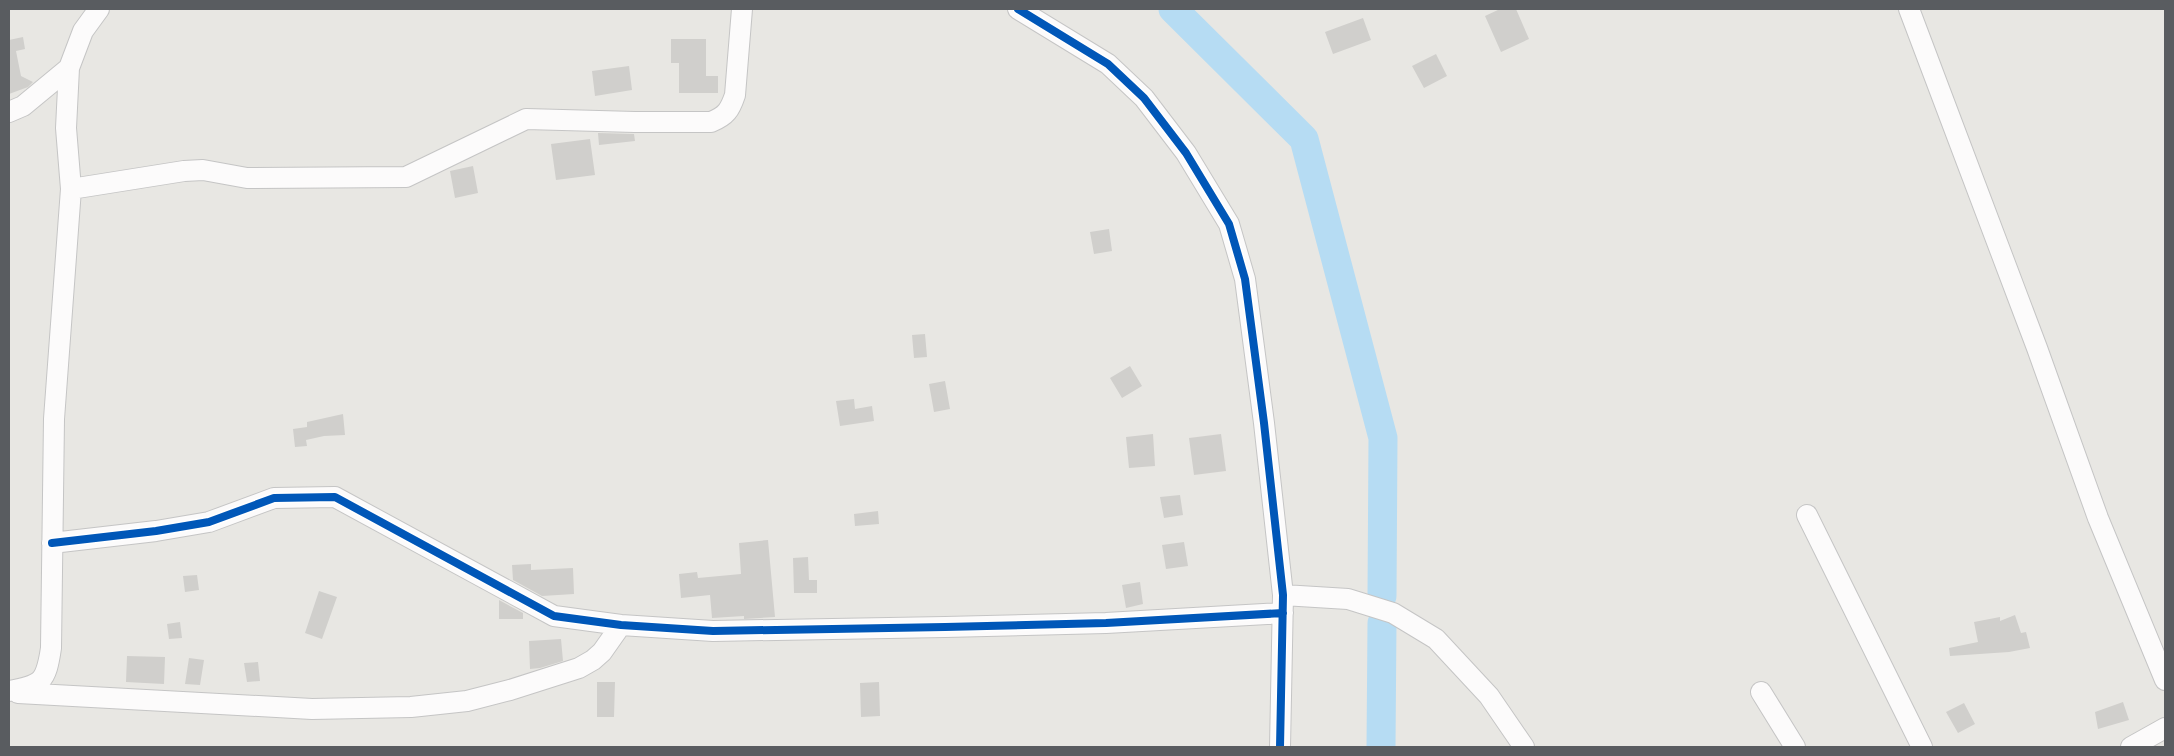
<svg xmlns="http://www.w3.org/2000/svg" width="2174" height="756" viewBox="0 0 2174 756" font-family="Manrope,sans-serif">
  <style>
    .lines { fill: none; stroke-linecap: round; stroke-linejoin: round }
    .river { stroke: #b6dcf3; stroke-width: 29 }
    .building { fill: #d0cfcc }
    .minor-casing { stroke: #c5c5c5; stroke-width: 22 }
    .minor { stroke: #fcfbfb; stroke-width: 20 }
    .cycleway-casing { stroke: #fff; stroke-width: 11 }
    .cycleway { stroke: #0057b8; stroke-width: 8 }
  </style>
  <rect width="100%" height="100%" fill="#e8e7e3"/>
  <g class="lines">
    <!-- river -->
    <path class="river" d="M1173 9 1304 139 1383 438 1382 596
      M1381 747 1382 623"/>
  </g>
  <!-- building -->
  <path class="building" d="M1500 9H1516L1529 39 1501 52 1485 16Z
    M1363 18 1371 40 1333 54 1325 32Z
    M23 37 25 49 16 51 21 76 33 82 28 87 9 94V40Z
    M671 39H706V76H718V93H679V63H671Z
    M1436 54 1447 76 1424 88 1412 66Z
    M629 66 632 90 595 96 592 71Z
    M598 133 634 134 635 141 599 145Z
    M590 139 595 175 556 180 551 144Z
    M473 166 478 193 455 198 450 171Z
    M1109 229 1112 251 1094 254 1090 232Z
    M925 334 927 357 914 358 912 335Z
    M1130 366 1142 386 1122 398 1110 378Z
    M945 381 950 409 934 412 929 384Z
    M854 399 855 409 872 406 874 421 840 426 836 401Z
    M343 414 345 435 324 436 306 440 307 446 295 447 293 429 307 427V422Z
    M1153 434 1155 466 1129 468 1126 437Z
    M1221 434 1226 471 1194 475 1189 438Z
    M1180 495 1183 515 1164 518 1160 497Z
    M878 511 879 524 855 526 854 514Z
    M768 540 775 617 744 619V616L712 618 710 595 681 598 679 574 697 572 698 578 741 574 739 543Z
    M1184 542 1188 566 1166 569 1162 545Z
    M808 557 809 580H817V593H794L793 558Z
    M531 564V570L573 568 574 594 542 596 513 580 512 565Z
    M197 575 199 590 185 592 183 576Z
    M1140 582 1143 604 1126 608 1122 585Z
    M319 591 337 597 322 639 305 633Z
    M499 600 523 613V619H499Z
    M2015 615 2021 633 2026 632 2030 648 2009 652 1950 656 1949 648 1978 642 1974 622 2000 617V621Z
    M180 622 182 638 169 639 167 624Z
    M561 639 563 661 540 668 530 669 529 641Z
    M127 656 165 657 164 684 126 682Z
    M189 658 204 660 200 685 185 684Z
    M258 662 260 681 247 682 244 663Z
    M597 682H615L614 717H597Z
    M879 682 880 716 861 717 860 683Z
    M2123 702 2129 720 2098 729 2095 712Z
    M1964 703 1975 724 1958 733 1946 712Z"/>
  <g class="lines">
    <!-- minor casing -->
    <g class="minor-casing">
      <path id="minor" d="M1018 9 1108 64 1144 98 1186 153 1229 224 1245 279 1264 423 1283 595 1280 747
        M1909 9 2037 348 2098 518 2165 680
        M9 112 23 106 69 68
        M71 189 184 171 203 170 247 178 406 177 526 119 635 122H711C726 116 730 110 735 95L742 9
        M1807 515 1922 747
        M52 543 156 531 209 522 274 498 335 497 554 616 621 625 713 631 945 627 1106 623 1283 613
        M1283 595 1348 599 1393 613 1436 639 1489 696 1524 747
        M9 691C42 685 46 682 51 648L54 419 71 189 66 128 69 68 83 31 99 9
        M1761 692 1795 747
        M18 693 312 709 411 707 467 701 510 690 579 668 593 660 602 652 621 625
        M2131 747 2165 728"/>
    </g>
    <!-- minor -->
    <use href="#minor" class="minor"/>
    <!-- cycleway casing -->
    <g class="cycleway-casing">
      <path id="cycleway" d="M1018 9 1108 64 1144 98 1186 153 1229 224 1245 279 1264 423 1283 595 1280 747
        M52 543 156 531 209 522 274 498 335 497 554 616 621 625 713 631 945 627 1106 623 1283 613"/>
    </g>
    <!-- cycleway -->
    <use href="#cycleway" class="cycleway"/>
  </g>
  <!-- border -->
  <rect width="2174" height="756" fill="none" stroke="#595c60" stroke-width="20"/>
</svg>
